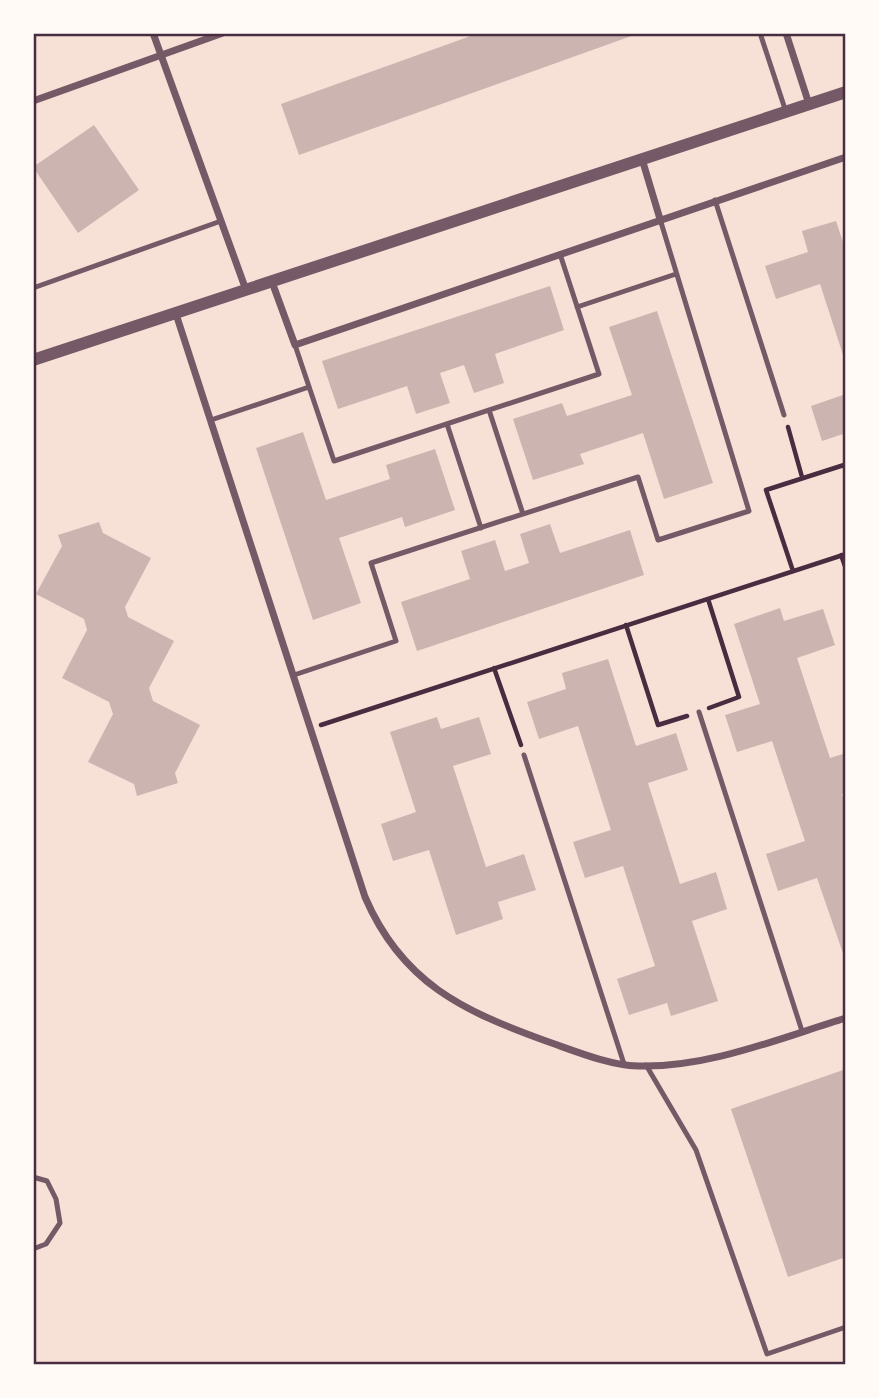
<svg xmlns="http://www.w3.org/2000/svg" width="879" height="1398" viewBox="0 0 879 1398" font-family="'Times New Roman',serif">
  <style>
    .building { fill: #ccb4b1 }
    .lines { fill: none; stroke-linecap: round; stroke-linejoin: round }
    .path { stroke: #4a2c40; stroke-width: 4.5 }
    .service { stroke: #755966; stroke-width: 5 }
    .minor { stroke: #755966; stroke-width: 7 }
    .tertiary { stroke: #755966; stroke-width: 12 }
    .neatline { fill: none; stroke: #4a2c40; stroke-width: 2.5 }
  </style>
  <rect width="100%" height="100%" fill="#f7e1d7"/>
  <!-- building -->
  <path class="building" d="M479 33 637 34 299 155 281 104Z
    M94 125 139 190 78 233 33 167Z
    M836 221 846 251 845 361 820 284 776 299 765 266 808 252 802 231Z
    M550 286 564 330 495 354 504 383 474 393 464 365 440 373 450 403 416 414 407 386 338 409 322 361Z
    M657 311 713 483 664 499 643 433 580 454 584 464 533 480 513 419 562 403 567 416 632 395 609 327Z
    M846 394V433L822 441 811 406Z
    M303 432 326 500 390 479 386 465 435 449 455 510 405 527 402 517 339 538 361 603 313 620 256 448Z
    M99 522 103 533 151 558 125 607 128 617 174 641 149 688 153 701 200 725 175 773 178 783 137 796 134 784 88 762 113 714 109 702 62 678 87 630 84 619 36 594 62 546 58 535Z
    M550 524 560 553 630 530 644 575 417 651 401 602 470 579 461 551 495 540 505 571 529 563 520 534Z
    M780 608 784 621 823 609 835 645 797 658 830 758 846 753V793L842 794 846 807V962L817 878 778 891 766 854 805 841 772 741 737 752 725 715 760 704 734 624Z
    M608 659 636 746 676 733 688 770 648 783 680 884 716 872 727 909 692 921 718 1001 671 1016 667 1003 629 1015 617 979 655 966 623 866 585 878 573 842 611 830 578 726 539 739 527 702 566 689 562 673Z
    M437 717 441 729 479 717 491 754 453 766 486 867 524 854 536 890 498 902 503 919 456 935 429 850 393 861 381 824 416 812 390 732Z
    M846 1069V1257L788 1277 731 1109Z"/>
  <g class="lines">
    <!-- path -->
    <path class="path" d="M788 427 802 477
      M841 555 846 569
      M793 571 766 490 844 465 846 470
      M708 599 739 697 709 708
      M626 625 658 725 687 716
      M494 668 521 745
      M321 725 846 554"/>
    <!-- service -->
    <path class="service" d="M760 33 786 112
      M715 200 784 415
      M33 288 221 221
      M577 307 676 274
      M295 345 334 461 599 374 560 254
      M489 410 523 514
      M211 420 309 387
      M447 424 481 528
      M294 675 396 641 371 563 638 477 658 540 749 511 660 219
      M699 712 802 1031
      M524 755 624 1064
      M646 1065 696 1150 767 1354 846 1327
      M33 1177 47 1181 56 1199 60 1223 46 1244 33 1249"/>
    <!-- minor -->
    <path class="minor" d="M153 33 246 290
      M786 33 809 104
      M33 101 223 33
      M642 159 660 219
      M272 282 295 345 846 157
      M176 314 365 897C402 983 463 1011 546 1041 575 1051 608 1065 638 1066 709 1068 780 1038 846 1018"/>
    <!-- tertiary -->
    <path class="tertiary" d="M33 360 846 92"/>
  </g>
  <!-- border -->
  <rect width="879" height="1398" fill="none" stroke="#fffaf5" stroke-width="70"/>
  <rect x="35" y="35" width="809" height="1328" class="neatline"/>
</svg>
